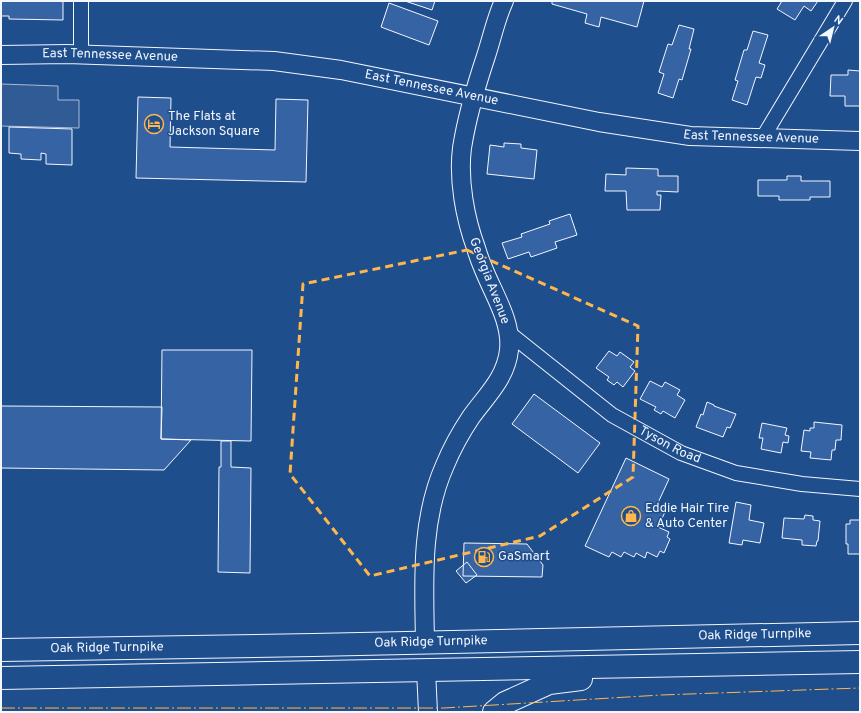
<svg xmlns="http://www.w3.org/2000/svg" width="861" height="713" viewBox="0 0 861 713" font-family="Overpass,sans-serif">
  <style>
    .built { fill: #305b95; stroke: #a8bbd7 }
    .building { fill: #3563a3; stroke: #f2f6ff }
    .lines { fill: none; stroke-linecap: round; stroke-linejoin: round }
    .minor-casing { stroke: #f2f6ff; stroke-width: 16 }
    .tertiary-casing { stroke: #f2f6ff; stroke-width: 20 }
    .trunk-casing { stroke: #f2f6ff; stroke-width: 24 }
    .minor { stroke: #1f4e8c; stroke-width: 14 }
    .tertiary { stroke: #1f4e8c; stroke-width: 18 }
    .trunk { stroke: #1f4e8c; stroke-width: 22 }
    .power { stroke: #ffb74d; stroke-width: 1; stroke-dasharray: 14 3 2 3; stroke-linecap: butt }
    .marked { fill: none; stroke: #ffb74d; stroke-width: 3; stroke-dasharray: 8 5; stroke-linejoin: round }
    .labels { text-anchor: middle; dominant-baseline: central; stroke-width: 3; stroke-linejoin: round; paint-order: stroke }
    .street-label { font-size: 13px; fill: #f2f6ff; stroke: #1f4e8c }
    .poi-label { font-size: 13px; fill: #f2f6ff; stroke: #1f4e8c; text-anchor: start }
  </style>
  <rect width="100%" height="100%" fill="#1f4e8c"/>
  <!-- built -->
  <path class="built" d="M1 84 58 86V100H79V128L1 126Z"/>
  <!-- building -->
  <path class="building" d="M1 1H63V20L9 19V16H1Z
    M405 1H435L432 10Z
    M552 1H644L637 27 601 17 599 27 585 23 587 14 552 4Z
    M782 1H818L811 11 804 6 795 20 777 9Z
    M389 3 438 21 429 45 381 27Z
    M679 25 694 29 689 49H691L682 80 679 79 673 98 658 93 664 74 659 72 668 44 672 45Z
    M753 31 768 35 759 63 765 65 761 78 756 77 747 105 732 100 738 81 735 80 744 50H747Z
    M848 70 860 71V106H845V96H830L831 75H848Z
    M138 97 171 98 170 147 275 150 276 99 308 100 306 182 136 178Z
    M9 127 72 129V165L46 164V154L41 153V160L21 159V154L9 153Z
    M504 143 521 144V148L537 150 534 179 487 174 490 145 504 147Z
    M626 168 658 169V176H678V192L657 191V195H661L660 210H627L626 191H605L606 174 626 175Z
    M787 176H801V181H830V197H810V200H779V196H758V180H787Z
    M570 214 577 235 555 242 557 248 531 257 529 252 508 259 502 243 522 237 521 234 550 224 549 221Z
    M162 350H252L251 441 161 439Z
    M609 351 617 356 620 352 634 362 630 367 635 371 623 387 617 382 614 385 607 380 609 377 596 368Z
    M650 381 662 387 665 382 680 390 677 395 685 400 675 418 663 411 661 414 654 410 656 407 640 399Z
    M534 394 600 443 578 473 512 424Z
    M707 402 714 405V406L736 414 730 428 727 427 723 437 696 427 701 414 703 415Z
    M1 406 162 407 161 439 191 440 164 470 1 468Z
    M814 422 842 425 841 440H836L835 450H832L831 460 810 458 811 452 801 451 804 430 810 431V428H814Z
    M762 423 787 428 785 435 789 436 788 443 783 442 781 453 761 449 763 438H759Z
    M221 441H231V467L251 468 250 573 218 572 219 467H221Z
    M626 458 669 479 657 505 666 510 658 527 669 532 667 537 670 539 664 553 660 551 657 557 647 552 645 558 636 553 634 557 624 552 621 557 612 552 609 557 585 546Z
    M736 502 751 505 749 520 764 523 760 543 743 540 742 545 729 543Z
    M805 515 813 516V520L820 521 818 541H817L816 546 802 545V540L782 538 784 518 804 519Z
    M850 520H860V554H848V544H846V524H850Z
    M464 543 527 544 543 565 542 577 463 576Z
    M467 562 477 575 466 583 456 571Z"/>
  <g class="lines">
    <!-- minor casing -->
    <g class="minor-casing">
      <g id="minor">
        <path d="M81 1V54"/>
        <path d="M762 139 845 1"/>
        <path id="s1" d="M509 333 612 415 681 453 736 473 802 484 860 489"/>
      </g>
    </g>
    <!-- tertiary casing -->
    <g class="tertiary-casing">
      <g id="tertiary">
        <path id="s2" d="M1 55 67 54 274 61 341 70 599 122 690 136 860 141"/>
        <path d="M425 642C424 582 420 521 445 465 452 448 461 432 471 417 486 396 506 378 509 350 512 322 494 295 484 270 481 263 478 255 476 248 465 218 458 180 462 148 467 116 476 86 486 56 492 38 496 18 504 1"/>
        <path d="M426 670 428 712"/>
      </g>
    </g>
    <!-- trunk casing -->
    <g class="trunk-casing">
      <g id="trunk">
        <path id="s3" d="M1 650 313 645 860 633"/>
        <path d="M1 678 860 662"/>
        <path d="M494 712 505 703 549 683 581 679"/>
      </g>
    </g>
    <!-- minor -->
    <use href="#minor" class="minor"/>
    <!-- tertiary -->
    <use href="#tertiary" class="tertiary"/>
    <!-- trunk -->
    <use href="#trunk" class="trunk"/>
    <!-- power -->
    <path class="power" d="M1 708H444L661 695 860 688"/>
  </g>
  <!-- marked area -->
  <path class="marked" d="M467 250 638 326 633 477 540 536 370 576 290 474 303 284Z"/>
  <!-- icons -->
  <defs>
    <g id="hotel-ring" transform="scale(1)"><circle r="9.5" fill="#1f4e8c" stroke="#ffb74d" stroke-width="1.5"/><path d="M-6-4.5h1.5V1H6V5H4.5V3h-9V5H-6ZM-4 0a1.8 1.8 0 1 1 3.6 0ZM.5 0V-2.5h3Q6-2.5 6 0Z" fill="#ffb74d"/></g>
    <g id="shop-ring" transform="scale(1)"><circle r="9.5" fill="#1f4e8c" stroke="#ffb74d" stroke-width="1.5"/><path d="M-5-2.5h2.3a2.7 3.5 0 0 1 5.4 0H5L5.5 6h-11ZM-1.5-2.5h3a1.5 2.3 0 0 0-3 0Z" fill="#ffb74d"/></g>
    <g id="fuel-ring" transform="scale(1)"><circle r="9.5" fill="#1f4e8c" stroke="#ffb74d" stroke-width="1.5"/><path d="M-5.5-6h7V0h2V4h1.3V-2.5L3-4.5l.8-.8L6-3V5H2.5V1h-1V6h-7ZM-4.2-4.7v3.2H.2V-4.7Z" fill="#ffb74d"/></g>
  </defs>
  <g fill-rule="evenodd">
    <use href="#hotel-ring" x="154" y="124"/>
    <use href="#shop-ring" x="631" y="516"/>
    <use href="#fuel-ring" x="484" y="557"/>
  </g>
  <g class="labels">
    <!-- street labels -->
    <g class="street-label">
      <text stroke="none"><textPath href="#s2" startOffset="109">East Tennessee Avenue</textPath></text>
      <text stroke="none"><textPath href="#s2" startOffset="433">East Tennessee Avenue</textPath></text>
      <text stroke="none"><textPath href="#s2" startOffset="757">East Tennessee Avenue</textPath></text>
      <text transform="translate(489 281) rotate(69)">Georgia Avenue</text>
      <text stroke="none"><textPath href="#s1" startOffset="197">Tyson Road</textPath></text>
      <text stroke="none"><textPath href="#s3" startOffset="754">Oak Ridge Turnpike</textPath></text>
      <text stroke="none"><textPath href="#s3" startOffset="430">Oak Ridge Turnpike</textPath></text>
      <text stroke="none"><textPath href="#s3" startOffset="106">Oak Ridge Turnpike</textPath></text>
    </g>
    <!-- poi labels -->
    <g class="poi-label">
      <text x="168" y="117">The Flats at<tspan x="168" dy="15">Jackson Square</tspan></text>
      <text x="645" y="509">Eddie Hair Tire<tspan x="645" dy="15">&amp; Auto Center</tspan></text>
      <text x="498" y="557">GaSmart</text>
    </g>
  </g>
  <!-- border -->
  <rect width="861" height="713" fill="none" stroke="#f2f6ff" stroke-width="4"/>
  <!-- north arrow -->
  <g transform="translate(833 28) rotate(35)" stroke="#1f4e8c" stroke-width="3" paint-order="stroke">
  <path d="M0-3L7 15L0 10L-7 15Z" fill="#f2f6ff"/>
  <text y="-6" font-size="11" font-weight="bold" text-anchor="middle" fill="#f2f6ff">N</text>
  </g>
</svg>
